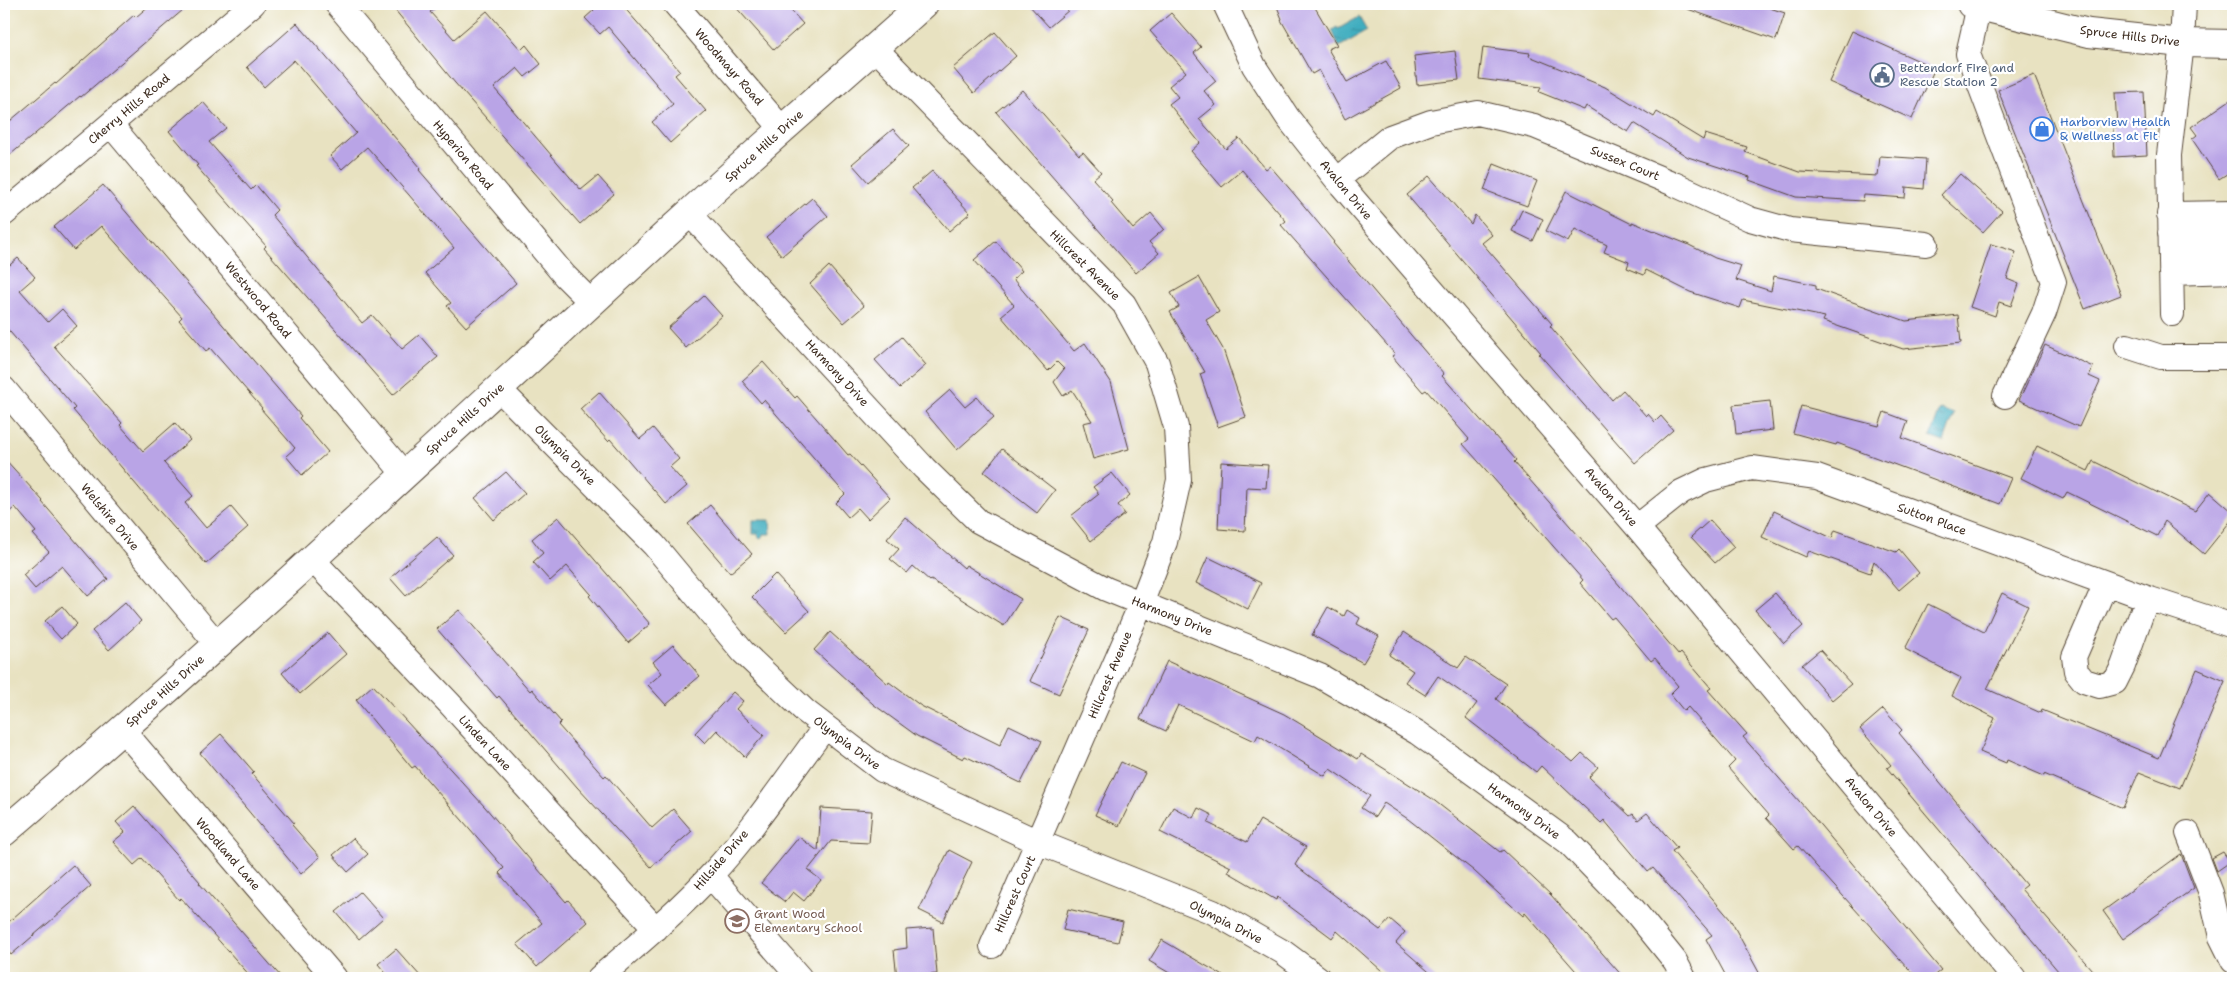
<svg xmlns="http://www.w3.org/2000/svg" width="2237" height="982" viewBox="0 0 2237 982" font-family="'Shantell Sans',sans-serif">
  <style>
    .water { fill: url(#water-ripples); stroke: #3e6c6e }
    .building { fill: #b9a4e6 }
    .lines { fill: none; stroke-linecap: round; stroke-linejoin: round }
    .minor-casing { stroke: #554636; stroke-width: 26 }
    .major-casing { stroke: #554636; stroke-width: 30 }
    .minor { stroke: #fff; stroke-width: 24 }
    .major { stroke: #fff; stroke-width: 28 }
    .labels { text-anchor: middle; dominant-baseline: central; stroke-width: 4.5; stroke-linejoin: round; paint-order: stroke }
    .street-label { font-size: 12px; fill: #3b2a1e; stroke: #fff }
    .service-label { font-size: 12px; fill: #4e5e75; stroke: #fff; text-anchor: start }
    .shop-label { font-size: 12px; fill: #366cbe; stroke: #fff; text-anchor: start }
    .education-label { font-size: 12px; fill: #785e54; stroke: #fff; text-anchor: start }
  </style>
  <defs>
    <pattern id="water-ripples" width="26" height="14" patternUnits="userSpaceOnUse" patternTransform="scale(1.25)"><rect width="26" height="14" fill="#41adbf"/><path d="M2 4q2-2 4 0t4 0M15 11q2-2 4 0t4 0" fill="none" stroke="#388d9b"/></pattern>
  </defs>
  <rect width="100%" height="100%" fill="#fff"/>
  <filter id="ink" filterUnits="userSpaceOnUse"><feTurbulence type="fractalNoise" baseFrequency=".02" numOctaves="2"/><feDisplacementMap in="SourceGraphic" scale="10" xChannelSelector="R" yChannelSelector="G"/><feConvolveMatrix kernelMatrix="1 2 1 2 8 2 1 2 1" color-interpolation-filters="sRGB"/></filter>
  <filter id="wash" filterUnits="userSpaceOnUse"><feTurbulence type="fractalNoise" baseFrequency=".0096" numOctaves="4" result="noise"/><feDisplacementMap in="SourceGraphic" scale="20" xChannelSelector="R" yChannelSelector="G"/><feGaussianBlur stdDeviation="1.12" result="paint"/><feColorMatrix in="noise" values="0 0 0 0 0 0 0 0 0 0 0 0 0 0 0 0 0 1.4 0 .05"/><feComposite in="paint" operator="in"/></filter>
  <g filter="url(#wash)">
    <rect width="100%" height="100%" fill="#e8e2c1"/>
    <!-- water -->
    <path class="water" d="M1359 17 1367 31 1339 47 1332 30 1337 27 1338 29Z
      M1940 409 1954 414 1944 442 1930 437Z
      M753 520H770L771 534H764L763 537 759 538 758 534H753Z"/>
    <g id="blocks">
      <!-- building -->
      <path class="building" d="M151 4H190L81 97 80 96 4 160V126L55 83 56 84 134 15 136 17Z
        M390 4H440L430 12 454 39 487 11 521 50 526 45 541 64 525 77 517 68 494 88 581 190 598 176 614 194 580 224 455 83Z
        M588 4H621L680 71 675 75 706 111 670 143 652 122 673 104 608 27 600 34 585 18 594 10Z
        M733 4H785L803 24 774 50Z
        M1028 4H1076L1049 27Z
        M1276 4H1313L1337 45 1328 49 1347 82 1386 61 1401 88 1345 119 1319 70 1312 74 1281 20 1282 19Z
        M1679 4H1758L1785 13 1776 40 1679 6Z
        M1171 13 1201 47 1194 53 1216 81 1204 91 1216 105 1199 119 1226 149 1239 138 1266 169 1270 166 1295 195 1334 242 1333 243 1444 374 1442 376 1516 460 1514 462 1592 551 1591 552 1679 655 1681 653 1711 688 1708 690 1747 734 1743 737 1821 826 1941 970 1931 978H1917L1798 846 1794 849 1766 818 1769 815 1728 768 1735 761 1688 707 1684 711 1670 694 1678 686 1655 658 1651 661 1614 617 1611 619 1580 583 1583 580 1463 444 1469 439 1426 390 1423 392 1392 356 1395 354 1281 225 1286 221 1242 170 1222 187 1191 151 1200 143 1169 104 1178 97 1169 86 1186 72 1150 31Z
        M297 23 421 168 419 170 516 283 466 327 447 306 451 303 425 273 454 248 409 195 367 147 342 169 330 156 356 133 294 60 264 87 247 67Z
        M1852 31 1935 68 1912 119 1829 82Z
        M995 32 1016 56 974 93 953 68Z
        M1483 47 1530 53 1529 56 1605 87 1654 117 1657 112 1703 140 1705 134 1747 147 1745 152 1800 172 1878 176 1880 156 1926 159 1924 189 1906 187 1905 198 1864 195 1863 201 1796 197 1749 180 1750 177 1688 157 1634 123 1628 132 1586 106 1584 110 1539 92 1541 87 1479 79Z
        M1455 51 1459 80 1417 85 1414 56Z
        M2034 75 2121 295 2085 309 1998 90Z
        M1022 90 1079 155 1083 152 1101 172 1093 179 1113 201 1111 203 1133 229 1151 213 1164 229 1149 242 1159 253 1136 273 996 112Z
        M2144 92 2147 155 2114 157 2113 127H2117L2115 93Z
        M2233 98V170L2219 179 2192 139 2197 135 2191 127Z
        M203 102 226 128 209 142 251 190 256 185 277 210 272 215 362 323 372 315 402 349 419 335 438 357 393 395 264 248 266 246 196 166 198 165 169 131Z
        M893 129 909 146 868 182 852 164Z
        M1494 164 1537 181 1527 206 1484 190Z
        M932 171 970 213 949 231 912 188Z
        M1960 174 2002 211 1983 232 1941 195Z
        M1429 176 1471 224 1475 215 1492 235 1482 243 1552 324 1550 326 1612 400 1623 390 1646 416 1648 414 1655 422 1661 416 1673 430 1635 463 1539 354 1541 353 1407 195Z
        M103 185 301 416 299 418 328 452 302 475 286 456 295 448 261 409 262 408 210 348 206 351 179 320 182 317 101 226 74 250 54 227Z
        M1566 191 1632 224V222L1687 244 1715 258 1741 266 1736 280 1771 291 1774 276 1816 285V289L1906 321 1958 315 1961 343 1903 349 1823 321 1825 317 1743 300 1740 308 1690 292 1646 270 1644 275 1627 268 1629 262 1604 252 1607 245 1575 229 1568 242 1546 231Z
        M812 198 828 216 782 256 766 237Z
        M1522 210 1543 219 1533 241 1512 231Z
        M996 241 1022 271 1013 279 1074 351 1085 343 1111 382 1129 449 1093 459 1083 423 1092 421 1072 390 1063 396 1054 382 1064 369 1057 362 1048 371 1001 316 1014 305 974 260Z
        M1991 244 2016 252 2007 279 2019 284 2011 306 1999 302 1995 316 1970 307Z
        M18 258 35 277 20 290 48 322 62 309 77 326 54 346 122 423 120 425 143 451 175 423 190 440 164 463 193 496 185 503 206 528 231 507 248 527 206 564 144 494 73 410 75 408 4 325V270Z
        M829 266 864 306 844 323 810 284Z
        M1199 277 1219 312 1206 320 1223 349 1246 417 1218 427 1200 374 1205 372 1170 312 1179 307 1171 293Z
        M704 296 722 316 686 348 668 328Z
        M902 337 926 365 900 388 875 360Z
        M2045 345 2093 367 2089 376 2100 381 2079 427 2019 400Z
        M763 362 795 398 797 396 848 455 850 454 890 498 868 519 858 508 848 517 836 503 845 494 764 400 761 403 742 381Z
        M950 390 965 407 977 397 994 417 957 450 925 412Z
        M599 392 640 439 653 428 679 459 670 467 687 486 666 504 610 439 608 441 580 409Z
        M1770 401 1773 430 1736 434 1733 405Z
        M1801 406 1879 426 1884 412 1908 421 1902 438 2011 478 2000 504 1837 443 1836 445 1793 433Z
        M2037 446 2088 471 2093 461 2195 511 2210 492 2233 512V518L2204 554 2165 521 2157 536 2067 492 2063 499 2021 478Z
        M1002 449 1055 490 1037 513 984 472Z
        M4 458 43 501 42 502 108 579 88 596 62 566 35 589 23 575 49 552 33 534 36 532 15 507 4 517Z
        M1221 462 1268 465 1266 488 1247 487 1245 531 1218 529Z
        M506 472 525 493 494 520 475 498Z
        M1112 473 1130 495 1118 505 1125 514 1091 541 1071 516 1099 494 1093 487Z
        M710 505 752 554 730 573 688 524Z
        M1774 511 1832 538 1835 530 1896 552 1899 549 1919 573 1899 590 1874 561 1870 573 1809 551 1806 557 1762 537Z
        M558 517 650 624 628 643 589 596 591 594 567 566 550 581 533 562 543 553 532 539Z
        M905 517 964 568 966 565 1021 599 1004 626 931 580 930 581 913 566 907 573 890 559 899 549 887 539Z
        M1710 520 1734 547 1715 563 1691 537Z
        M437 537 453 555 406 596 390 578Z
        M1208 557 1261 583 1248 609 1196 583Z
        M775 574 809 611 786 632 752 597Z
        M1775 593 1803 626 1784 643 1755 610Z
        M2002 593 2028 606 1987 689 2041 713 2042 710 2159 758 2197 669 2225 681 2180 788 2139 772 2123 808 2044 774V776L2007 760 2006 763 1980 752 1995 718 1952 696 1961 678 1905 649 1928 604 1984 632Z
        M125 602 141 621 109 650 92 631Z
        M62 606 77 624 61 639 45 621Z
        M1328 607 1344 616 1347 610 1360 618 1357 624 1379 636 1363 663 1312 635Z
        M459 610 530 691 532 689 561 722 558 725 604 777 606 775 652 828 673 809 692 831 651 867 577 787 499 696 497 698 437 629Z
        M1060 617 1089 630 1059 694 1030 681Z
        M830 632 888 684 889 682 921 706 1000 745 1009 725 1042 741 1021 783 965 756 963 759 917 736 873 704 814 650Z
        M1404 632 1458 668 1466 657 1506 684 1496 699 1573 762 1582 753 1598 767 1589 777 1630 816 1633 814 1638 820 1647 813 1677 848 1672 851 1730 919 1762 978H1727L1706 939 1712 935 1653 868 1648 872 1604 820 1601 823 1541 766 1536 772 1466 718 1477 703 1438 676 1425 695 1405 682 1413 671 1389 655Z
        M328 633 346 654 300 694 282 673Z
        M673 645 700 676 666 705 648 685 662 673 653 662Z
        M1820 650 1851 684 1832 700 1802 665Z
        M1167 661 1284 714 1358 759 1361 754 1431 798 1500 852 1503 850 1551 895 1624 978H1582L1525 913 1523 916 1474 871 1408 819 1384 803 1375 817 1361 808 1370 796 1330 769 1325 776 1258 735 1255 741 1178 705 1166 731 1140 719Z
        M373 685 485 807 566 902 568 900 588 922 537 967 517 944 542 923 499 873 504 868 415 766 412 768 356 700Z
        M733 692 743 701 736 709 764 735 745 757 717 730 705 743 695 733Z
        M1883 709 1902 730 1899 733 2026 885 2021 889 2099 978H2064L1887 768 1891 765 1860 729Z
        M221 734 254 772 252 774 294 823 292 825 320 857 301 874 200 753Z
        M1121 762 1145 773 1119 826 1095 815Z
        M134 806 200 882 199 883 282 978H252L181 898 179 900 142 858 134 865 113 842 125 832 116 822Z
        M1173 807 1193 818 1198 808 1212 815 1208 823 1247 842 1260 820 1306 847 1295 865 1380 930 1390 919 1405 932 1396 943 1436 978H1390L1337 931 1332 938 1277 897 1276 900 1228 872 1231 867 1160 832Z
        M821 808 872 811 869 843 831 841 808 870 821 880 804 901 793 892 785 902 761 883 799 837 818 851Z
        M353 838 368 854 348 872 333 855Z
        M949 850 972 862 943 922 919 910Z
        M2223 852 2230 862 2217 871 2212 858Z
        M2181 854 2194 888 2123 939 2103 911Z
        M73 865 91 886 11 955 4 946V926Z
        M360 892 383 918 359 939 336 912Z
        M1068 909 1123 922 1118 942 1063 930Z
        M933 928 937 974 897 978 894 950 907 948 906 930Z
        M1162 940 1227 978H1178L1149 961Z
        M396 949 422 978H390L378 964Z"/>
    </g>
  </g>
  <g filter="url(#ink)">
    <use href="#blocks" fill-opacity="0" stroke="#554636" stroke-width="1"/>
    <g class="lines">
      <!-- minor casing -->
      <g class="minor-casing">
        <path id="minor" d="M337 4 565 276 592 303
          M675 4 783 130
          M1225 4 1254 66 1288 118 1337 180 1637 527 2014 978
          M1979 6 1968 54 2054 282 2044 313 2005 396
          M875 48 1124 304 1157 363 1176 427 1179 480 1165 542 1141 604 992 946
          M111 125 404 474
          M1337 180 1390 137 1431 122 1478 113 1534 126 1674 184 1750 219 1790 230 1926 244
          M689 213 924 468 978 521 1106 589 1320 676 1418 733 1568 842 1633 909 1675 961 1684 978
          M4 214 253 4
          M2169 214 2233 213
          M2170 233 2233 231
          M2171 252 2233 251
          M2171 273 2233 271
          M2172 314 2169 155 2182 43 2184 4
          M2127 346 2161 357H2233
          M4 389 217 644
          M499 389 654 545 743 652 805 711 882 770 1038 842 1213 912 1283 952 1318 978
          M1637 527 1681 492 1706 480 1752 468 1817 477 2147 598 2233 626
          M312 559 450 704 656 929
          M2106 583 2074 657 2076 671 2084 681 2100 686 2115 682 2123 666 2147 598
          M122 729 335 978
          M2188 833 2211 893 2221 937 2233 961
          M711 876 800 978
          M599 978C637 945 677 912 711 875 753 830 788 776 825 727"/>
      </g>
      <!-- major casing -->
      <g class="major-casing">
        <path id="major" d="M1971 4 2089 33 2182 43 2233 44
          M4 832C237 633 461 422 687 215 765 143 846 74 924 4"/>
      </g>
      <!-- minor -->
      <use href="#minor" class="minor"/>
      <!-- major -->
      <use href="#major" class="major"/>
    </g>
  </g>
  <!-- icons -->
  <defs>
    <g id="civic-ring" transform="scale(1.25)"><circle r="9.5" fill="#fff" stroke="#5c6f8a" stroke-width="1.5"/><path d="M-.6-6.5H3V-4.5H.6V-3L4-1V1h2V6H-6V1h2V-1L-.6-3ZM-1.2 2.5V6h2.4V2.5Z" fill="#5c6f8a"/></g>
    <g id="shop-ring" transform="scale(1.25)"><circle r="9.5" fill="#fff" stroke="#3f7fe0" stroke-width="1.5"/><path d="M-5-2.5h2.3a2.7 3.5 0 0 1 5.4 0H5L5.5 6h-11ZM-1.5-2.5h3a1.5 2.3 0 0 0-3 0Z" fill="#3f7fe0"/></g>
    <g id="school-ring" transform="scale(1.25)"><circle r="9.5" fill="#fff" stroke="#8d6e63" stroke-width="1.5"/><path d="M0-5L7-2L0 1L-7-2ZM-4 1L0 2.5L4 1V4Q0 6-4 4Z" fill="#8d6e63"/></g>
  </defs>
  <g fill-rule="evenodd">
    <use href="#civic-ring" x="1882" y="75"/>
    <use href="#shop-ring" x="2042" y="129"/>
    <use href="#school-ring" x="737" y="921"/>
  </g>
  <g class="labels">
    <!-- street labels -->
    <g class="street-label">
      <text transform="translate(2130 36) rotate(7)">Spruce Hills Drive</text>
      <text transform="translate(729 67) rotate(49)">Woodmayr Road</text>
      <text transform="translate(129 109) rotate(-40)">Cherry Hills Road</text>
      <text transform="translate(764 146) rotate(-42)">Spruce Hills Drive</text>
      <text transform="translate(463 155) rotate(50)">Hyperion Road</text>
      <text transform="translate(1625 163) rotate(22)">Sussex Court</text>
      <text transform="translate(1346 190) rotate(50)">Avalon Drive</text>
      <text transform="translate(1085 265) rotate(45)">Hillcrest Avenue</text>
      <text transform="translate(258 300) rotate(50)">Westwood Road</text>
      <text transform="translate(837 373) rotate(47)">Harmony Drive</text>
      <text transform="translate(465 419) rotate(-42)">Spruce Hills Drive</text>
      <text transform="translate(565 455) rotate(45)">Olympia Drive</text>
      <text transform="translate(1611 497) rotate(49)">Avalon Drive</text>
      <text transform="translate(110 517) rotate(50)">Welshire Drive</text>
      <text transform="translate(1932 519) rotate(20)">Sutton Place</text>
      <text transform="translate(1172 616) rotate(22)">Harmony Drive</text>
      <text transform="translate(1110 675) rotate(-67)">Hillcrest Avenue</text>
      <text transform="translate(165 691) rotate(-42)">Spruce Hills Drive</text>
      <text transform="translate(485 743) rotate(47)">Linden Lane</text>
      <text transform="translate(847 743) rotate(37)">Olympia Drive</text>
      <text transform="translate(1871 807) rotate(50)">Avalon Drive</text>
      <text transform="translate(1524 811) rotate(36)">Harmony Drive</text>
      <text transform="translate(228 854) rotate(49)">Woodland Lane</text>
      <text transform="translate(721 860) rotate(-49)">Hillside Drive</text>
      <text transform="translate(1015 894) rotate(-66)">Hillcrest Court</text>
      <text transform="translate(1226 922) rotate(27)">Olympia Drive</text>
    </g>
    <!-- service labels -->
    <g class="service-label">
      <text x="1900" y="68">Bettendorf Fire and<tspan x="1900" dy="14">Rescue Station 2</tspan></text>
    </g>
    <!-- shop labels -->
    <g class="shop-label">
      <text x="2060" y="122">Harborview Health<tspan x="2060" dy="14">&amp; Wellness at Fit</tspan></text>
    </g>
    <!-- education labels -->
    <g class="education-label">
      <text x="754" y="914">Grant Wood<tspan x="754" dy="14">Elementary School</tspan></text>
    </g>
  </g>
  <!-- margin -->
  <rect width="2237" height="982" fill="none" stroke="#fff" stroke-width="20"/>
</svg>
